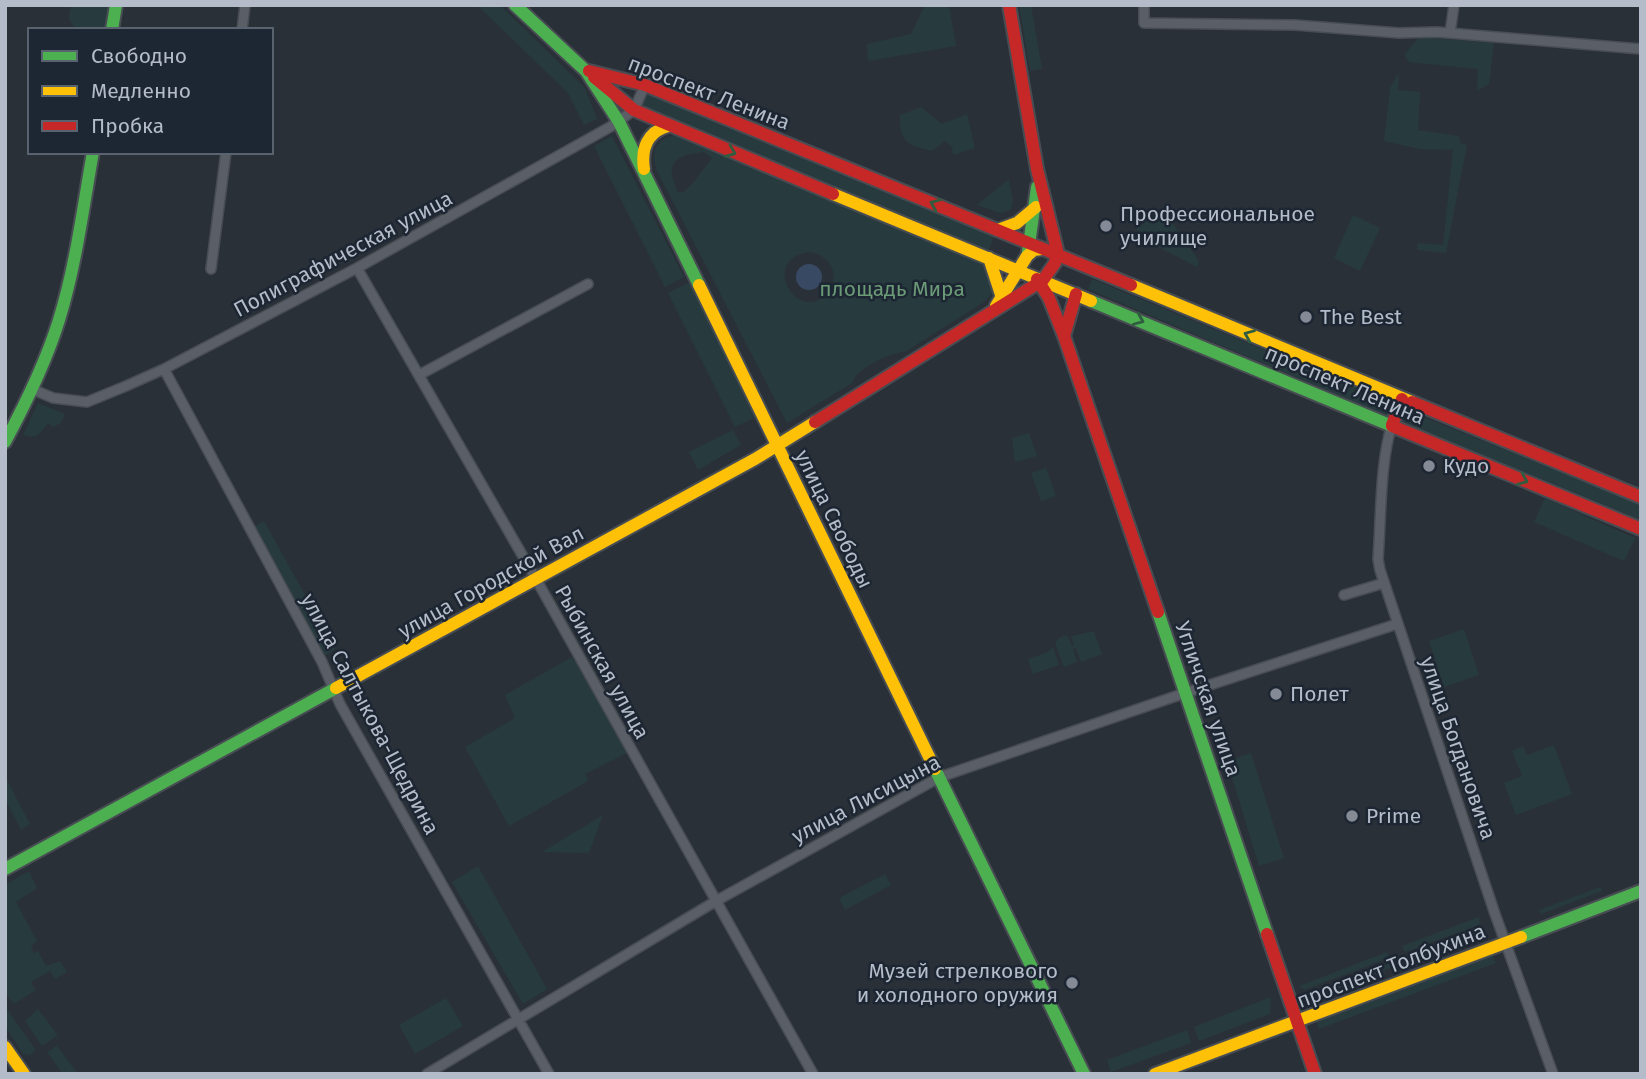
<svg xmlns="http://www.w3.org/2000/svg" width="1646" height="1079" viewBox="0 0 1646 1079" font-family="'Fira Sans',sans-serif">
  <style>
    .green { fill: #273a3e; fill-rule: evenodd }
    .water { fill: #384963 }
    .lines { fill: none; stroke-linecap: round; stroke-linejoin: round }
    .street-casing { stroke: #484c53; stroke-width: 12 }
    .fast-casing { stroke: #484c53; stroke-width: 16 }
    .slow-casing { stroke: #484c53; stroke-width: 16 }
    .jam-casing { stroke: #484c53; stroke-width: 16 }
    .street { stroke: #5a5e66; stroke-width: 9 }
    .fast { stroke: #4caf50; stroke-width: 12 }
    .slow { stroke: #ffc107; stroke-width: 12 }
    .jam { stroke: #c62828; stroke-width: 12 }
    .oneway { stroke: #305d3f }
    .poi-dot { fill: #848b96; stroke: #1d2633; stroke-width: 2.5 }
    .labels { text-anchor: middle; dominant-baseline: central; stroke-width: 5; stroke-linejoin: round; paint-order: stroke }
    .street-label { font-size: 21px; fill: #b4bcc9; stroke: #1d2633 }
    .poi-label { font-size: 21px; fill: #b4bcc9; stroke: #1d2633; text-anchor: start }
    .park-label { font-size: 21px; fill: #6b9a76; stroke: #1d2633 }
  </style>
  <rect width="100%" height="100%" fill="#2a3038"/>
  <!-- green -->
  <path class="green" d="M71 5H108L105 27 103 30H76L69 19Z
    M477 5H500L585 88 597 119 584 125 568 93Z
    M925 5H949L956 46 868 61 867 44 911 34Z
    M1019 5H1031L1042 69 1030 71Z
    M1419 37 1494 43 1489 84 1477 91 1478 69 1409 62 1404 55Z
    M1399 72 1398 90 1420 92 1418 130 1459 136 1460 143 1467 145 1446 253 1417 250 1418 243 1443 245 1453 150 1420 149 1384 141 1390 88Z
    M653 95 995 234 988 252 646 110 641 103 645 96Z
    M921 107 942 124 967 114 975 148 953 155 952 147 945 141 932 151C907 145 899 142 900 115Z
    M675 135 981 261 988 267 995 291 984 302 905 352C889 353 858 367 852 383L787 423 657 171C650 152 655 140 675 135ZM704 152 712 158 693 183 684 192H678C664 163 674 155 704 152ZM811 252C830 256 842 276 827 293 798 327 757 257 811 252Z
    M612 136 684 277 665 287 594 146Z
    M1009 179 1013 201 1011 210 1000 213 977 205Z
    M1147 215 1172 222 1199 261 1197 267 1135 235 1138 226 1143 224Z
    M1353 215 1380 228 1360 271 1334 258Z
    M1092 279 1394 403 1388 416 1088 289Z
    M690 282 756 417 735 427 668 293Z
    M38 403 65 414 61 423 53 427 49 423C39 432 40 440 23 435Z
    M1403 409 1641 504V520L1398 420Z
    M733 430 741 445 698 470 689 452Z
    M1029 433 1037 456 1015 462 1012 438Z
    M1046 468 1056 496 1041 501 1031 473Z
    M1545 498 1635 538 1624 561 1534 522Z
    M264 521 335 649 325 656 253 527Z
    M1464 629 1479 675 1444 687 1429 641Z
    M1094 631 1102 654 1081 662 1076 648 1073 649 1077 662 1064 667 1055 643 1059 638 1067 635 1072 646 1074 645 1071 636Z
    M1053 647 1059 665 1033 674 1028 659 1046 653Z
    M572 657 575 662 576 659 601 704 600 705 607 718 610 717 627 748H624L627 753 585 774 588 781 509 826 465 747 515 718 505 695Z
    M1554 745 1572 794 1516 815 1504 783 1522 776 1512 751 1523 746 1527 755Z
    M1251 753 1284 858 1259 866 1227 761Z
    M6 778 30 824 21 830 5 799Z
    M603 815 589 853 542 852Z
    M478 866 547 989 523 1004 452 882Z
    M29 871 37 888 16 902 37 941 31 946 34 953 38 951 46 966 60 961 67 972 55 979 50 971 31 982 36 990 14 1004 5 993V885Z
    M885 874 891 885 845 910 839 898Z
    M1600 887 1602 891 1541 914 1539 910Z
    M1479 917 1480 923 1476 926 1405 952 1402 946Z
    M1481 929 1475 939 1402 965 1398 960Z
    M1387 952 1389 958 1304 990 1299 986Z
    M1492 954 1496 963 1319 1029 1316 1020Z
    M1390 963V968L1309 999 1307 994Z
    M1271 997 1270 1014 1199 1041 1194 1027Z
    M446 998 463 1026 415 1054 399 1025Z
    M6 1008 36 1050 30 1055 23 1054 7 1029Z
    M38 1009 58 1035 42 1046 25 1021Z
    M1187 1030 1191 1043 1111 1072 1107 1060Z
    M57 1046 78 1074H63L47 1052Z"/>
  <!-- water -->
  <path class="water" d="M796 277a13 13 0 1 1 26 0a13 13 0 1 1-26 0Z"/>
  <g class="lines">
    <!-- street casing -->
    <g class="street-casing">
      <path id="street" d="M1144 5V23L1295 25 1399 33 1437 32 1641 49
        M242 30 245 5
        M1450 33 1454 5
        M357 268 536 579 813 1074
        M211 269 226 152
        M164 369 322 662 340 704 549 1074
        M419 375 588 284
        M32 389 53 398 87 402 126 386 164 369 357 268 610 127 634 110 645 85
        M1392 425C1380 460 1381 521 1378 559L1380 570 1495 914 1553 1074
        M1344 595 1384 583
        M427 1074 716 901 940 777 1185 693 1397 624"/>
    </g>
    <!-- fast casing -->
    <g class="fast-casing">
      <path id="fast" d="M515 5 586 71 619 122 699 285
        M112 30 116 5
        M1028 252 1037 187
        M1091 301 1392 426
        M5 442C26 403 46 362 59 320 76 265 83 208 93 152
        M1158 612 1267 934
        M935 769 1084 1074
        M5 869 336 688
        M1521 937 1641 891"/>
    </g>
    <!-- slow casing -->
    <g class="slow-casing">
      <path id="slow" d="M644 169C641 149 647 132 668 126
        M833 194 1091 301
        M998 230 1017 223 1036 207
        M989 258 1002 298
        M699 285 935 769
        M1131 285 1412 402
        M996 306 1027 256 1034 250 1042 249
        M336 688 755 459 815 422
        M5 1047 24 1074
        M1155 1074 1521 937"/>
    </g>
    <!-- jam casing -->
    <g class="jam-casing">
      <path id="jam" d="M589 71 645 85 1131 285
        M594 77 634 110 833 194
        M1037 279 1049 298 1064 336 1158 612
        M1064 336 1076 294
        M1412 402 1641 497
        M815 422 1043 280 1055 263 1057 250 1037 169 1009 5
        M1392 425 1402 399
        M1392 426 1641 529
        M1267 934 1315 1074"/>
    </g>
    <!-- street -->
    <use href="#street" class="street"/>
    <!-- fast -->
    <use href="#fast" class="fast"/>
    <!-- slow -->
    <use href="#slow" class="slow"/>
    <!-- jam -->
    <use href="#jam" class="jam"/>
  </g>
  <!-- one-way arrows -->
  <defs><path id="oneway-chevron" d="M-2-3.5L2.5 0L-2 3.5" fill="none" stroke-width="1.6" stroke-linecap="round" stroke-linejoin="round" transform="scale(1.75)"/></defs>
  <g class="oneway">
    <use href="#oneway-chevron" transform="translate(731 152) rotate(22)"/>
    <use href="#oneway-chevron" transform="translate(935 204) rotate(-157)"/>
    <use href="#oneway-chevron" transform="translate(1139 320) rotate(23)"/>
    <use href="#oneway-chevron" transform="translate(1249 335) rotate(-157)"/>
    <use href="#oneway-chevron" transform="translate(1523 480) rotate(23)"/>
  </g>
  <!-- markers -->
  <g class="poi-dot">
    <circle cx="1106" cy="226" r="7"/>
    <circle cx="1306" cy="317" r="7"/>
    <circle cx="1429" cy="466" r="7"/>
    <circle cx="1276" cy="694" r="7"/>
    <circle cx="1352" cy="816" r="7"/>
    <circle cx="1072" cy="983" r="7"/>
  </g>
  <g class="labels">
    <!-- street labels -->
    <g class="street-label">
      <text transform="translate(709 93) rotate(21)">проспект Ленина</text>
      <text transform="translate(343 254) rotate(-28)">Полиграфическая улица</text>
      <text transform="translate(1345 385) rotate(23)">проспект Ленина</text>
      <text transform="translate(834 519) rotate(64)">улица Свободы</text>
      <text transform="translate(491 582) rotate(-29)">улица Городской Вал</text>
      <text transform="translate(602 662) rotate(61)">Рыбинская улица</text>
      <text transform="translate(1208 699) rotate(71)">Угличская улица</text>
      <text transform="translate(370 714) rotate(62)">улица Салтыкова-Щедрина</text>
      <text transform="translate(1458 748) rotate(71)">улица Богдановича</text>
      <text transform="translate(866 799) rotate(-28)">улица Лисицына</text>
      <text transform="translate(1391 966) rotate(-21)">проспект Толбухина</text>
    </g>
    <!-- poi labels -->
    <g class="poi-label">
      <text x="1120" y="214">Профессиональное<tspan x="1120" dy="24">училище</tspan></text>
      <text x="1320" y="317">The Best</text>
      <text x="1443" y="466">Кудо</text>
      <text x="1290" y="694">Полет</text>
      <text x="1366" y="816">Prime</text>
      <text x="1058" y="971" text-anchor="end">Музей стрелкового<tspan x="1058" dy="24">и холодного оружия</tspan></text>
    </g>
    <!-- park labels -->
    <g class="park-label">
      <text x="892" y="289">площадь Мира</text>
    </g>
  </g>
  <!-- border -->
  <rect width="1646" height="1079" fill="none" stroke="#b4bcc9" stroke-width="14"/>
  <!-- legend -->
  <rect x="28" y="28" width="245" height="126" fill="#1d2633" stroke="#59626f" stroke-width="2"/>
  <rect x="42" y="51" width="35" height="10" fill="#4caf50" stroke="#59626f" stroke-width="2"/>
  <text x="91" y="63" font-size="21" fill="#b4bcc9">Свободно</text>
  <rect x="42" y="86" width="35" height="10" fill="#ffc107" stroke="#59626f" stroke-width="2"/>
  <text x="91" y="98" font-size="21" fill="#b4bcc9">Медленно</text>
  <rect x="42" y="121" width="35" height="10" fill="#c62828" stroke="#59626f" stroke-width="2"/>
  <text x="91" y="133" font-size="21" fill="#b4bcc9">Пробка</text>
</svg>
